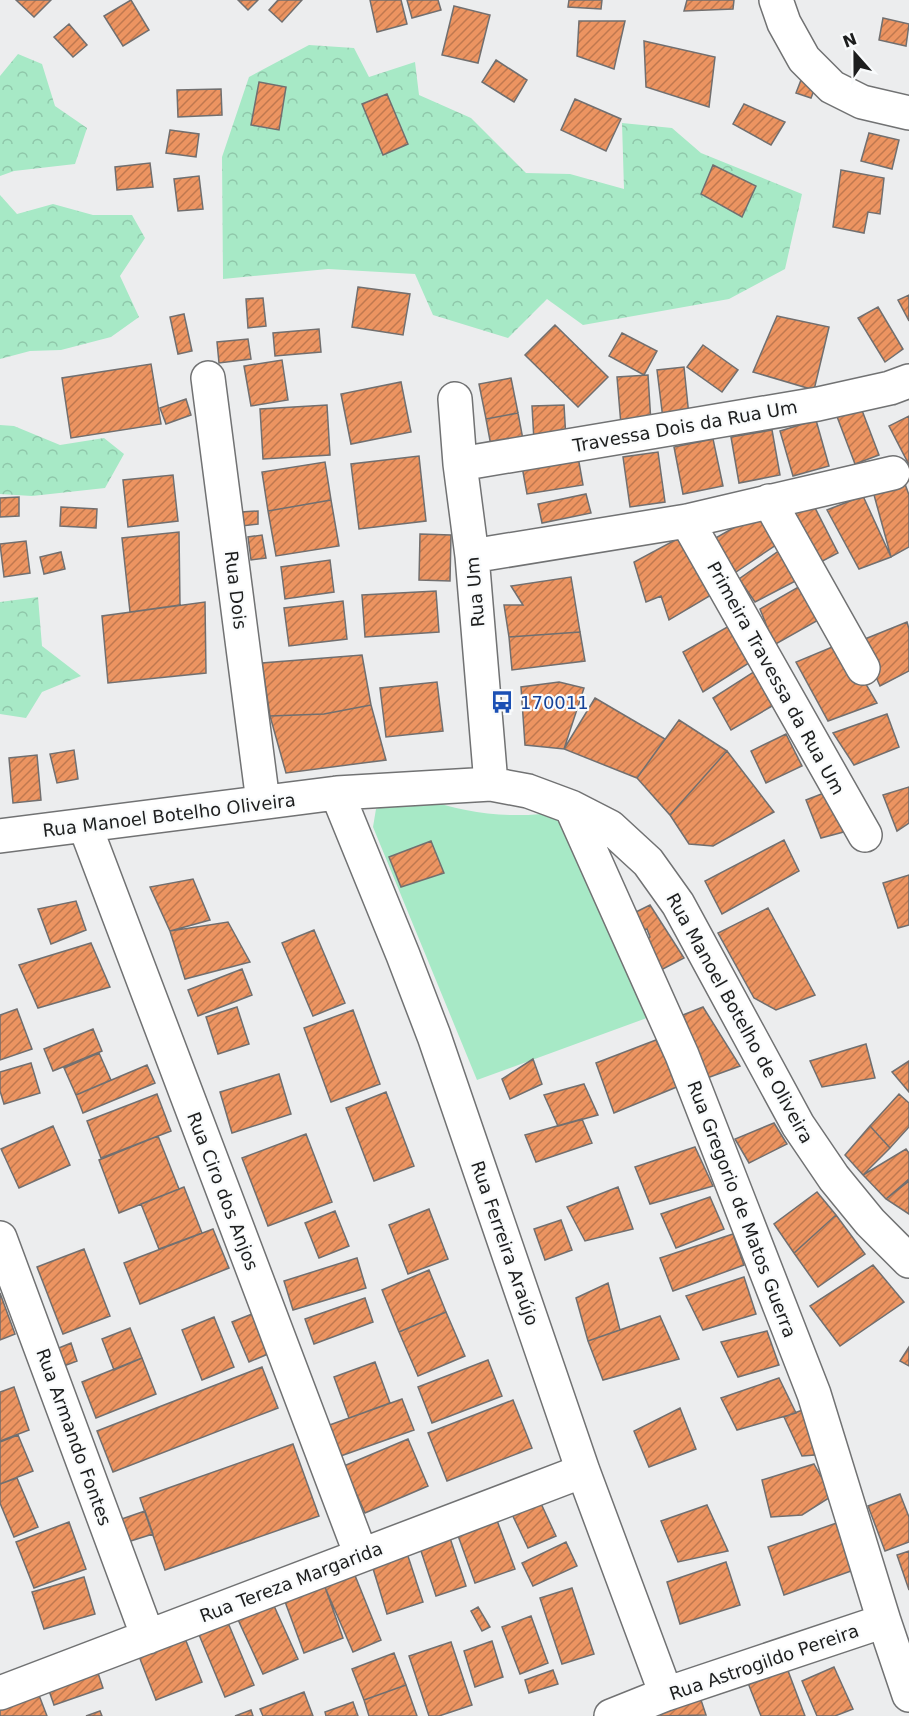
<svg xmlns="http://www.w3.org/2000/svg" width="909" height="1716" viewBox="0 0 909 1716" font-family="'DejaVu Sans',sans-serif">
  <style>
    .forest { fill: url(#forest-crowns) }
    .green { fill: #a7e9c6 }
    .building { fill: url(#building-hatch); stroke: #716f6f; stroke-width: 1.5 }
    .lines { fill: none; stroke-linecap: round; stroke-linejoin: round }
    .minor-casing { stroke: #717273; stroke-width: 36 }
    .major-casing { stroke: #717273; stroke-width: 36 }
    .minor { stroke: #fff; stroke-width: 33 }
    .major { stroke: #fff; stroke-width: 33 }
    .labels { text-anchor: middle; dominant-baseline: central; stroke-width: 4.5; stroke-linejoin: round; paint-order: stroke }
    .street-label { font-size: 18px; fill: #1d1e1e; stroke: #f9fbfc }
    .transit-label { font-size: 18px; fill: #164399; stroke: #f9fbfc; text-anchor: start }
  </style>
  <defs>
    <pattern id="forest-crowns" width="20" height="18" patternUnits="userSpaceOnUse" patternTransform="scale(1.5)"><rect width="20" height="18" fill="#a7e9c6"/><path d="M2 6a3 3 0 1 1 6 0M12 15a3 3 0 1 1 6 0" fill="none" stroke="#8fc7aa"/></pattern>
    <pattern id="building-hatch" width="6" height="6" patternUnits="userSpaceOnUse" patternTransform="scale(1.5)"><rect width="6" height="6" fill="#ec9461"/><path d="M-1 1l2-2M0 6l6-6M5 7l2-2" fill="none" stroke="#bf784f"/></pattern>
  </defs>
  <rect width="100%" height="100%" fill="#ecedee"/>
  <!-- forest -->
  <path class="forest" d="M309 45 354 48 369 77 415 62 419 95 471 118 526 173 570 174 624 189 622 123 672 128 701 153 802 194 785 269 729 299 583 325 547 299 508 338 433 315 415 274 328 269 223 279 222 157 249 77Z
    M18 54 42 64 55 106 87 128 75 164 14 171 0 176V76Z
    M0 195 17 214 53 204 93 215H132L145 238 120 276 139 317 111 337 61 350 30 351 0 359Z
    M0 425 14 426 60 445 104 438 124 454 105 488 32 496 0 494Z
    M38 597 42 646 81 676 42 692 26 718 0 714V602Z"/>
  <!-- green -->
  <path class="green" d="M424 798C465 814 514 819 558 812L655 1015 477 1080 373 827 376 809 396 801Z"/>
  <!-- building -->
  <path class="building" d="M16 0H51L34 17Z
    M131 0 149 30 123 46 104 16Z
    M238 0H258L248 10Z
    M278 0H302L282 22 269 10Z
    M370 0H401L407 24 377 32Z
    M407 0H438L441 10 412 18Z
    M569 0H602L601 9 568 7Z
    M687 0H734L733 9 684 11Z
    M454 6 490 15 478 63 442 55Z
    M883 18 909 24 906 46 879 40Z
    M579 21H625L614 69 577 56Z
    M69 24 87 45 73 57 54 37Z
    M644 41 715 57 709 107 646 87Z
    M496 60 527 80 514 102 482 82Z
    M801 80 816 85 811 98 796 93Z
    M259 82 286 87 279 130 251 125Z
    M221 89 222 115 178 117 177 90Z
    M387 94 408 144 383 155 362 104Z
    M575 99 621 119 606 151 561 130Z
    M744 104 785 122 771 145 733 124Z
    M170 130 199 134 196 157 166 153Z
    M869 133 899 140 892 169 861 161Z
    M150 163 153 187 117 190 115 167Z
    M713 165 756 186 742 217 701 194Z
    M841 170 884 178 880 214 868 212 864 233 833 227Z
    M199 176 203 209 178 211 174 179Z
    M358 287 410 294 403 335 352 327Z
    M909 295V321L898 300Z
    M263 298 266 326 248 328 246 299Z
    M878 307 903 349 885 362 858 318Z
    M184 314 192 351 178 354 170 317Z
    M777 316 829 327 814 390 753 372Z
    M555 325 608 377 578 407 525 355Z
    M319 329 321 352 275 356 273 333Z
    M622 333 657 351 644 375 609 356Z
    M248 339 251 359 219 363 217 342Z
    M703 345 738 370 722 392 687 367Z
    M282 360 288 400 251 406 244 366Z
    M151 364 161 424 71 438 62 378Z
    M684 367 689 416 663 419 657 370Z
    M648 375 651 423 621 425 617 377Z
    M511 378 518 413 486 419 479 384Z
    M401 382 411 432 351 444 341 394Z
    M186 399 191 415 166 424 160 408Z
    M327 405 330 455 263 459 260 409Z
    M564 405 566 439 534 441 532 406Z
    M860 405 879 455 855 464 836 414Z
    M518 413 524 445 492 451 486 419Z
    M909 416V465L889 426Z
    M816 420 829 466 793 476 780 431Z
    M772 430 780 475 739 483 731 437Z
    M713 439 723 486 683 494 674 447Z
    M577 451 583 485 527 494 521 461Z
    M658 452 665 502 630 507 623 457Z
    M419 456 426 521 359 529 351 464Z
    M325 462 331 500 268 511 262 472Z
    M901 473 909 495V547L891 557 871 484Z
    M173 475 178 521 128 527 123 480Z
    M586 494 591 513 542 523 538 504Z
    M863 496 891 557 859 569 827 510Z
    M19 497V516L0 517V498Z
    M810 498 838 553 811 567 783 512Z
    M331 500 339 546 276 556 268 511Z
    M61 507 97 509 96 528 60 526Z
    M258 511V524L242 526 241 512Z
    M760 513 779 543 736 572 712 540Z
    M692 531 723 588 669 620 661 596 646 602 634 562Z
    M179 532 180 605 130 612 122 538Z
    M420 534 451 535 450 581 419 580Z
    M262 535 266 558 251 560 248 537Z
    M26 541 30 573 4 577 0 544Z
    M780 550 805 576 755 602 739 579Z
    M61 552 65 569 44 574 40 557Z
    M330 560 334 592 285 599 281 567Z
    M571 577 580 632 509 637 504 605H523L511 586Z
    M809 581 829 614 774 645 760 609Z
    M436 591 439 632 365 637 362 595Z
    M343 601 347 639 289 646 284 608Z
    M205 602 206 673 108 683 102 616Z
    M738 621 760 656 703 692 683 652Z
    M907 622 909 629V671L880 686 860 641Z
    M580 632 585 661 512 670 509 637Z
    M842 643 877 703 828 721 796 662Z
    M362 655 371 705 324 714 270 716 262 663Z
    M766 664 786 698 731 730 713 698Z
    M437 682 443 731 386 737 380 688Z
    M559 682 584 688 564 749 525 745 521 687Z
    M595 698 665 739 637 778 564 749Z
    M371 705 386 760 286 773 270 716 324 714Z
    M887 714 899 747 854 765 833 733Z
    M679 720 727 751 670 815 637 778Z
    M786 734 802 766 766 783 751 751Z
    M74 750 78 779 57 783 50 754Z
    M727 751 774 812 713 846 689 844 670 815Z
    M37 755 41 800 13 803 9 758Z
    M909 787V823L897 831 883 795Z
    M837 788 855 829 821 838 806 800Z
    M784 840 799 871 722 914 705 881Z
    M431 841 444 873 401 887 389 857Z
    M909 875V925L898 928 883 883Z
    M193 879 210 920 170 931 150 887Z
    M76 901 86 930 51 944 38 909Z
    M650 905 684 958 659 971 641 944 650 937 647 929 636 933 630 915Z
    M768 908 815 995 776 1010 754 998 718 933Z
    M228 922 250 962 185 979 170 931Z
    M314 930 345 1003 313 1016 282 943Z
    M91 943 110 987 38 1008 19 965Z
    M242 969 252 995 198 1016 188 990Z
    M237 1007 249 1044 218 1054 206 1017Z
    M703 1007 740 1066 707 1078 683 1015Z
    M17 1009 32 1049 0 1060V1015Z
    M353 1010 380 1084 331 1102 304 1028Z
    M93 1029 102 1051 53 1071 44 1049Z
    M656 1040 679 1086 614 1113 596 1063Z
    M866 1044 875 1078 822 1087 810 1061Z
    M99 1053 111 1080 76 1095 64 1068Z
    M533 1059 542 1084 510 1099 502 1079Z
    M909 1061V1092L892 1072Z
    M31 1063 40 1093 4 1104 0 1091V1072Z
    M147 1065 155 1083 83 1113 76 1095Z
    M279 1074 291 1114 232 1133 220 1092Z
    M584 1084 598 1115 558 1126 544 1095Z
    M386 1092 414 1166 374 1181 346 1108Z
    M157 1094 171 1131 101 1158 87 1121Z
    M899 1094 909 1103V1127L890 1148 870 1126Z
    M582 1119 592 1143 536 1162 525 1135Z
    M774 1123 787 1144 749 1163 735 1139Z
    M53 1126 70 1165 19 1188 1 1149Z
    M870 1126 890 1148 863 1175 845 1155Z
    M306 1134 332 1202 268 1226 242 1158Z
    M158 1136 179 1189 119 1213 99 1160Z
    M695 1147 713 1186 650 1204 635 1167Z
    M906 1149 909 1153V1179L886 1199 863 1175Z
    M909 1181V1214L886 1199Z
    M184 1187 202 1233 159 1249 141 1204Z
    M618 1187 633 1229 585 1241 567 1207Z
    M817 1192 836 1215 794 1253 774 1224Z
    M710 1197 724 1229 676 1248 661 1214Z
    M429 1209 448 1259 408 1274 389 1225Z
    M335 1211 349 1246 319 1258 305 1223Z
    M836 1215 865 1254 818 1287 794 1253Z
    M561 1220 572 1250 545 1260 534 1229Z
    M213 1229 229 1268 140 1304 124 1263Z
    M733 1234 744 1265 673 1291 660 1258Z
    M84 1249 110 1316 63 1334 37 1267Z
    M357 1258 366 1288 293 1310 284 1281Z
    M873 1265 904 1302 840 1346 810 1306Z
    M429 1270 446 1312 399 1332 382 1290Z
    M744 1277 756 1314 703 1330 686 1296Z
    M608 1283 620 1330 588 1341 576 1298Z
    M0 1293 15 1334 0 1340Z
    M365 1298 373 1322 314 1344 305 1319Z
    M446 1312 465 1356 418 1376 399 1332Z
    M252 1314 268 1354 249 1362 232 1322Z
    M660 1316 679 1359 603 1380 588 1341Z
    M214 1317 234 1367 202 1380 182 1330Z
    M130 1328 142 1358 114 1370 102 1339Z
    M767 1331 779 1365 738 1377 721 1342Z
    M71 1343 77 1361 61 1367 54 1350Z
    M909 1347V1366L900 1361Z
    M142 1358 156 1394 96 1418 82 1382Z
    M488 1360 502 1396 432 1423 418 1387Z
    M375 1362 390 1403 349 1418 334 1377Z
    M262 1367 278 1408 113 1472 97 1431Z
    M779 1378 796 1413 737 1430 721 1398Z
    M14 1387 29 1430 0 1441V1392Z
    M402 1399 414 1430 335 1458 324 1427Z
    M513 1400 532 1448 447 1481 428 1433Z
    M813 1406 828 1454 802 1456 784 1417Z
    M680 1408 696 1449 649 1467 634 1431Z
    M18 1435 33 1471 0 1484V1442Z
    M408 1439 428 1486 365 1513 344 1466Z
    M293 1444 319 1516 165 1570 140 1498Z
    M814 1464 832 1496 802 1515 771 1517 762 1480Z
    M17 1478 38 1527 14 1537 0 1503V1484Z
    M900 1494 909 1517V1542L885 1551 868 1506Z
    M538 1497 556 1536 528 1548 510 1510Z
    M707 1505 728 1551 678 1562 661 1521Z
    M145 1511 153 1534 121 1544 113 1522Z
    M495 1515 515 1569 475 1583 456 1530Z
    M848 1519 865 1566 784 1595 768 1547Z
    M69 1522 86 1569 34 1588 16 1542Z
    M450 1538 466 1586 436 1596 420 1548Z
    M566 1542 577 1566 533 1586 522 1563Z
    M405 1547 423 1602 387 1614 370 1559Z
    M909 1551V1590L897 1555Z
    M726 1562 740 1605 680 1624 667 1582Z
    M354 1573 381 1640 353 1652 324 1585Z
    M84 1577 95 1614 44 1629 32 1592Z
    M324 1584 343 1638 304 1653 284 1599Z
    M572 1588 594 1654 562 1664 540 1598Z
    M270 1597 298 1659 263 1674 235 1613Z
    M478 1607 490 1627 482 1631 471 1611Z
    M531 1616 548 1663 520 1674 502 1627Z
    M226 1618 254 1685 225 1697 197 1630Z
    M181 1628 202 1682 156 1700 135 1646Z
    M492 1641 503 1677 475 1687 464 1651Z
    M451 1642 472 1705 439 1716H429L409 1656Z
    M394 1653 406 1685 364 1700 352 1669Z
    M94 1661 103 1688 54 1705 45 1679Z
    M834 1667 853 1709 835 1716H817L802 1681Z
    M787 1668 805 1716H761L748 1683Z
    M553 1670 558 1684 529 1693 525 1680Z
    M406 1685 417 1716H369L364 1700Z
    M37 1690 47 1716H0V1704Z
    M304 1692 313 1716H263L260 1709Z
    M699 1694 706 1715 661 1716 659 1707Z
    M353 1702 358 1716H326L325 1712Z
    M251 1710 253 1716H235Z
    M100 1711 102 1716H86Z"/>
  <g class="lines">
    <!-- minor casing -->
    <g class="minor-casing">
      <path id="minor" d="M208 378 263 802
        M455 399 460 464 472 556 491 784
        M460 464 818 404 890 388 909 381
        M769 501 863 668
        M687 521 865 835
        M472 556 687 521 893 473
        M337 793 403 955 434 1036 583 1471 666 1694
        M571 807 682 1055 814 1394 884 1621 909 1695
        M85 826 361 1555
        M0 836 337 793 491 784 528 791 571 807 610 827 648 862 678 904 798 1125 834 1178 870 1222 909 1261
        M0 1238 148 1637
        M0 1693 583 1471
        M611 1716 666 1694 884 1621"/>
    </g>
    <!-- major casing -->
    <g class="major-casing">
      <path id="major" d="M776 0 784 23 804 59 832 87 862 102 909 113"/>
    </g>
    <!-- minor -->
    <use href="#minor" class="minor"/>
    <!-- major -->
    <use href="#major" class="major"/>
  </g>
  <!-- icons -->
  <defs>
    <g id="bus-bare" transform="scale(1.8)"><path d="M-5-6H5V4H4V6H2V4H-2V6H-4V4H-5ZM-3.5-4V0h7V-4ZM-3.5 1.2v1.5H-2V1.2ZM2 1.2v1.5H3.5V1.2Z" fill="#1a4fb4" stroke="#f9fbfc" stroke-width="2.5" paint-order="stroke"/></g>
  </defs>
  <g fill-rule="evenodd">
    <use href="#bus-bare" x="502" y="702"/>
  </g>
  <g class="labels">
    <!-- street labels -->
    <g class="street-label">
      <text transform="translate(685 426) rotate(-10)">Travessa Dois da Rua Um</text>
      <text transform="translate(236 590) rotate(83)">Rua Dois</text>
      <text transform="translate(475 592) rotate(-95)">Rua Um</text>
      <text transform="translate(776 678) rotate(61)">Primeira Travessa da Rua Um</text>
      <text transform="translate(169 815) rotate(-7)">Rua Manoel Botelho Oliveira</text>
      <text transform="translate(740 1018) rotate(61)">Rua Manoel Botelho de Oliveira</text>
      <text transform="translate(223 1191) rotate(69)">Rua Ciro dos Anjos</text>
      <text transform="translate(742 1209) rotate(69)">Rua Gregorio de Matos Guerra</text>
      <text transform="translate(505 1243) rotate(71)">Rua Ferreira Araújo</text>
      <text transform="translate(74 1437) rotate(70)">Rua Armando Fontes</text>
      <text transform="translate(291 1582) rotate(-21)">Rua Tereza Margarida</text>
      <text transform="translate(764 1662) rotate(-19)">Rua Astrogildo Pereira</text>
    </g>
    <!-- transit labels -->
    <g class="transit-label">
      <text x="520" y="702">170011</text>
    </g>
  </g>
  <!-- north arrow -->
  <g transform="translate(855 54) rotate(339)" stroke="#f9fbfc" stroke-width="4.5" paint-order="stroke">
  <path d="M0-4.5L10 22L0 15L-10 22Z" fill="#1d1e1e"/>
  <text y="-9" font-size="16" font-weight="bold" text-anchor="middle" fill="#1d1e1e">N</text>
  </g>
</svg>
